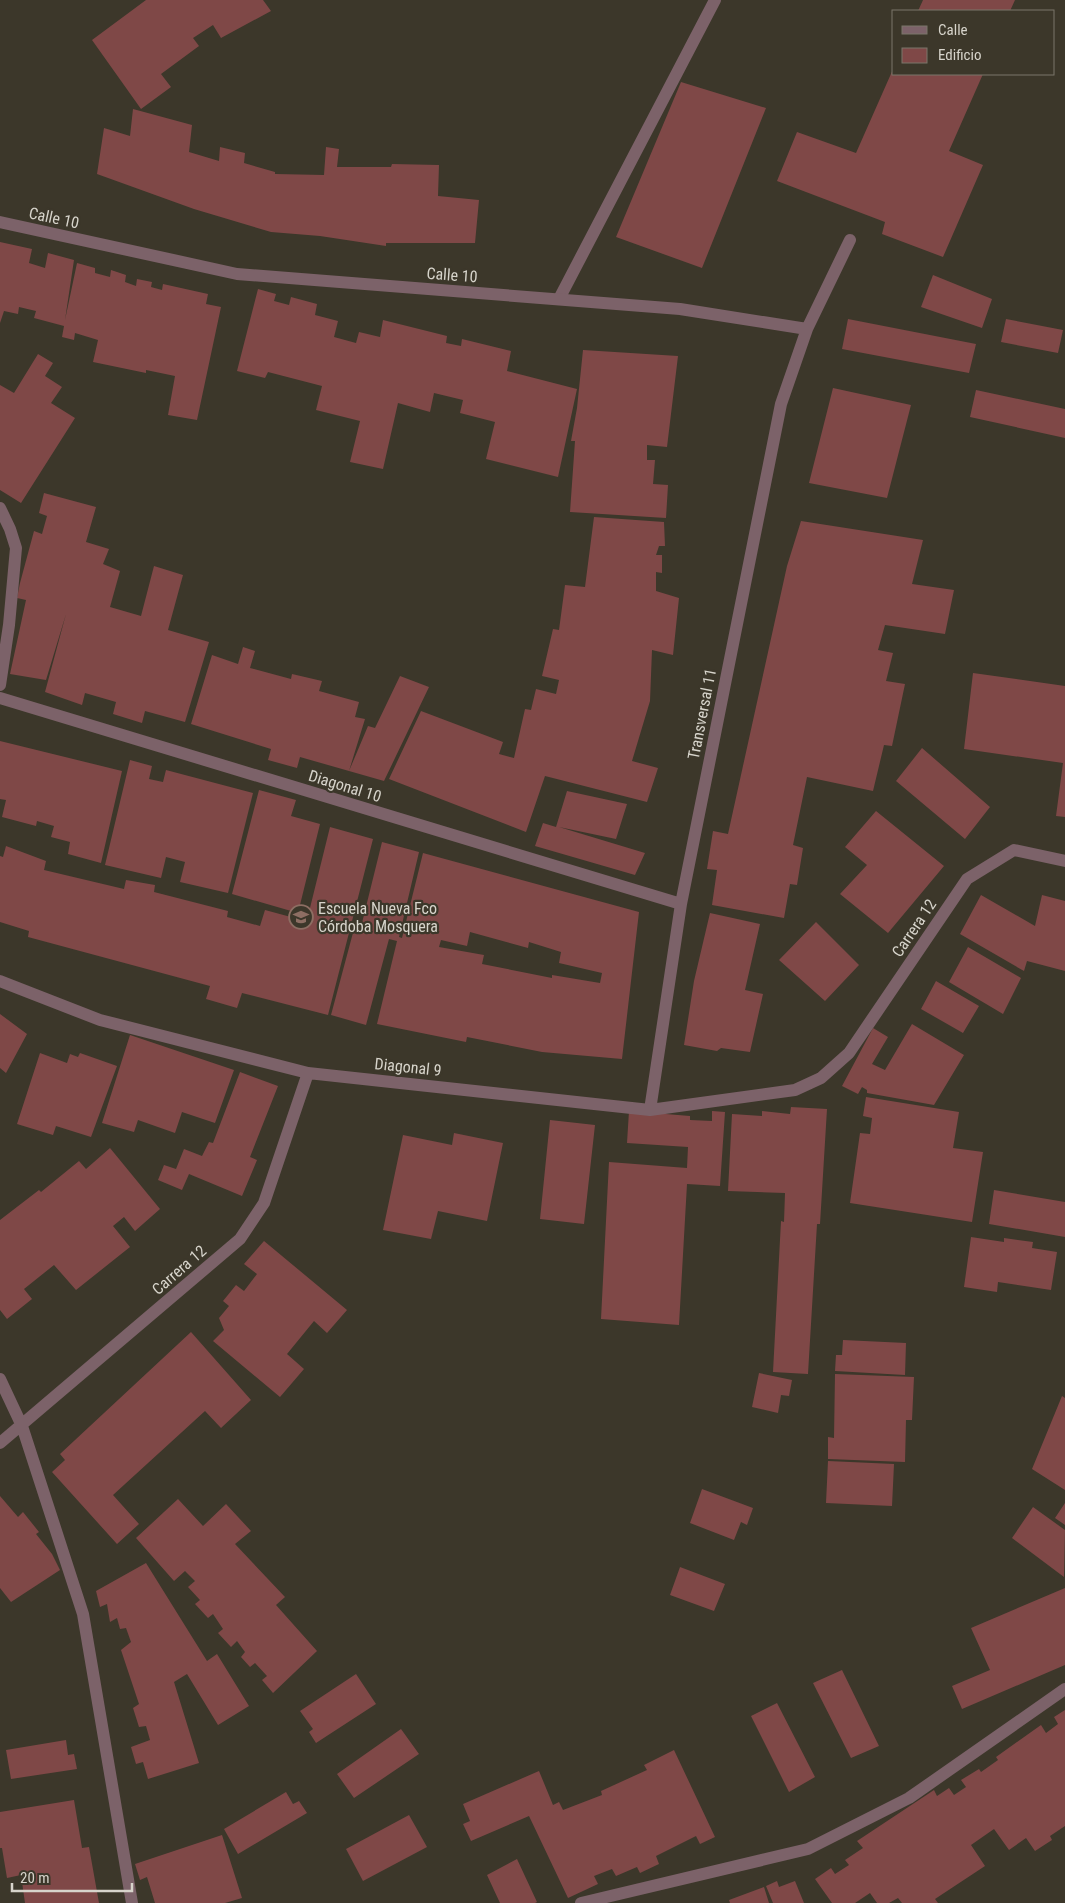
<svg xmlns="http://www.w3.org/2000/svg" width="1065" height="1903" viewBox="0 0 1065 1903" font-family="'Roboto Condensed',sans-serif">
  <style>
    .building { fill: #7f4847; fill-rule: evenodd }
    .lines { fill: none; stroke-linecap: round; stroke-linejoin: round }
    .service { stroke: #7c6269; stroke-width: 12 }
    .minor { stroke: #7c6269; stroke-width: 12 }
    .labels { text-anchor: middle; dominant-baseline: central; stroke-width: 4.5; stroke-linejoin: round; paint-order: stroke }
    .street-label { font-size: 16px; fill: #d7d4cb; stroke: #3c372a }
    .poi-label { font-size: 16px; fill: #d7d4cb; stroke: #3c372a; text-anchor: start }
  </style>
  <rect width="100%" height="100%" fill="#3c372a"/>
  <!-- building -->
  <path class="building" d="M146 0H263L271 11 221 38 213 25 193 38 199 46 161 74 171 87 141 109 92 40Z
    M923 0H1015L1010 11H918Z
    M894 67V74H983L949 151 983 165 943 257 882 234 885 222 777 181 797 132 856 153Z
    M681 82 766 108 702 268 616 237Z
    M133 109 192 125 189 152 219 161 220 147 245 153 244 163 275 172V174L324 175 326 147 339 149 337 167H391L392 164 439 165 438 196 479 200 475 243H386V246L320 236 271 232 194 209 97 174 104 128 130 136Z
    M0 242 32 249 29 263 45 268 48 253 74 260 65 320 77 263 95 268V273L110 277 111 270 126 275 125 282 136 286 137 279 152 282 151 287 162 290 163 284 208 294 206 304 221 307 197 420 168 415 175 376 146 370V373L93 362 98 340 75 333 74 340 62 337 64 326 34 318 36 311 19 307 18 314 4 311 0 323Z
    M933 275 992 299 982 328 921 307Z
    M258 289 276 294 274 301 289 305 291 297 317 304 315 315 338 321 334 337 356 343 359 332 380 337 383 320 447 336 446 343 461 346 462 339 511 351 507 371 577 389 558 477 486 459 495 422 460 413 463 400 434 393 430 412 398 403 383 469 350 462 360 421 316 410 322 386 268 372 265 378 237 371Z
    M848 319 976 344 969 373 842 349Z
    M1006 319 1063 330 1058 353 1001 342Z
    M583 350 678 356 667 447 647 445V460H655L653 484 668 485 666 518 570 512 575 441H571L577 408Z
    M38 354 53 363 45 376 62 387 51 403 75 418 21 503 0 490V385L14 393Z
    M833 388 911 405 887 498 809 483Z
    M976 390 1065 409V438L970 417Z
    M44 493 96 507 86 542 109 549 103 564 120 571 110 607 141 616 154 566 183 575 168 630 209 642 185 722 145 711 142 723 113 714 116 702 85 693 82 705 45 692 66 614 46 680 10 674 26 600 17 598 20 583 34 531 42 534 47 516 39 513Z
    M594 517 664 522 665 546H659L656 555H662V573L656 572V591L679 598 673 655 652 650 650 701 632 761 658 768 647 802 545 776 526 832 389 779 421 711 503 742 499 754 514 758 525 709 531 710 536 689 556 694 559 680 542 676 553 629 559 630 565 585 585 587Z
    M801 521 923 540 912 584 954 590 945 634 885 625 878 650 893 653 886 681 905 684 892 746 884 745 873 791 807 777 793 845 803 848 797 885 790 884 784 918 712 905 717 870 707 869 713 831 728 834 787 566Z
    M243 647 255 651 250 668 291 679 292 674 322 681 319 691 359 702 355 717 365 719 349 771 368 726 375 728 400 676 429 687 384 781 300 757 297 768 268 760 271 749 191 724 212 655 238 664Z
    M973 673 1065 686V817L1056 816 1063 763 964 749Z
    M0 741 122 771 101 863 68 854 70 842 51 837 54 826 37 821 36 826 2 817 6 800 0 799Z
    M922 748 990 807 965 839 896 781Z
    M130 760 152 766 149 779 163 782 166 770 253 793 228 893 180 882 185 862 166 857 161 878 105 865Z
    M259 790 296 800 291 816 320 824 298 913 232 894Z
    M567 791 627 804 616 839 559 827 645 853 635 875 535 846 543 823 556 827Z
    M876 811 944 866 888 933 840 894 867 865 845 847Z
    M330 827 373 839 328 1015 242 993 237 1008 206 999 210 986 28 937 29 931 0 922V856L3 857 6 846 46 861 44 870 124 889 126 880 155 885 154 892 228 911 227 917 260 926 265 910 302 920 303 915 308 916Z
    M382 842 419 852 399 937 402 938 423 853 639 912 622 1059 542 1052 467 1037 466 1042 377 1024 397 941 389 939 366 1025 331 1015 354 929 360 931ZM470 932 528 948 529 942 561 952 559 963 602 973 600 983 552 975V978L482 964 484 955 439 947 441 940 467 946Z
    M981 895 1035 926 1042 895 1065 901V971L1027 961 1024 971 960 934Z
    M710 913 760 924 745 990 763 994 750 1052 721 1048 717 1051 684 1045 694 981Z
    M816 922 859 965 825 1001 779 960Z
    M968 947 1021 978 1003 1014 949 982Z
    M936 981 979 1006 963 1033 921 1009Z
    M0 1014 27 1034 6 1073 0 1068Z
    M912 1024 964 1055 934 1105 867 1093V1090L862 1087 858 1094 842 1086 873 1028 888 1037 872 1064 885 1070Z
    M130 1035 234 1070 215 1123 182 1112 175 1133 138 1120 134 1132 102 1123Z
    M40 1053 67 1063 70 1054 78 1057 80 1053 117 1066 91 1137 56 1126 53 1135 17 1124Z
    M240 1072 278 1086 250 1157 257 1160 242 1196 189 1174 182 1190 158 1180 164 1165 176 1169 184 1149 202 1156 209 1142 213 1143Z
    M866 1097 959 1112 953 1148 983 1152 972 1222 850 1203 860 1133 870 1134 872 1118 863 1116Z
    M791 1107 827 1109 820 1224H817L808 1374 773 1372 781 1221 784 1222 785 1193 728 1191 732 1114 762 1116V1111L790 1114Z
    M629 1111 690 1116V1120L712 1121V1111L725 1112 720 1186 687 1184 679 1325 601 1319 609 1162 687 1168 688 1147 627 1143Z
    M550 1120 595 1125 584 1224 540 1219Z
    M454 1133 503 1143 487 1221 438 1211 431 1239 383 1230 403 1135 452 1145Z
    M110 1148 160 1209 135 1231 124 1217 113 1226 130 1247 76 1290 54 1265 24 1289 32 1299 7 1319 0 1310V1220L39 1190 41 1192 79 1161 86 1169Z
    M994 1190 1065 1202V1237L989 1224Z
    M971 1237 1004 1242V1238L1033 1242 1032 1248 1057 1252 1051 1290 998 1282 997 1292 964 1287Z
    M264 1241 347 1310 327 1333 314 1321 287 1354 304 1369 280 1397 213 1341 224 1330 219 1318 229 1306 223 1301 236 1285 244 1291 257 1274 244 1264Z
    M191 1332 251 1400 221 1428 205 1411 113 1495 139 1524 117 1544 52 1472 65 1460 60 1454Z
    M843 1340 906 1343 905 1375 835 1371 836 1355H842Z
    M759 1373 792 1380 789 1396 781 1395 778 1413 752 1407Z
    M835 1374 914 1377 912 1420H906L905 1462 828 1459V1437L834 1438Z
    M1062 1396 1065 1398V1490L1032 1469Z
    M828 1461 894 1464 892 1506 826 1503Z
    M702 1489 753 1508 747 1525 741 1522 734 1540 690 1523Z
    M0 1496 18 1517 23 1512 39 1532 36 1534 52 1554 60 1570 11 1602 0 1588Z
    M178 1499 203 1526 226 1504 251 1531 235 1544 285 1597 276 1605 317 1651 273 1693 262 1680 267 1676 255 1663 250 1667 241 1657 245 1652 237 1641 231 1647 218 1633 223 1629 213 1614 208 1618 195 1604 200 1600 188 1587 195 1581 185 1571 174 1581 136 1538Z
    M1065 1503V1525L1055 1518Z
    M1033 1507 1065 1530 1064 1577 1012 1538Z
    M146 1563 207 1661 217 1654 249 1706 218 1725 187 1674 174 1682 199 1763 148 1779 143 1762 136 1764 131 1747 150 1740 146 1726 139 1727 133 1708 139 1704 121 1650 131 1642 126 1628 120 1629 117 1618 110 1622 107 1604 100 1607 96 1591Z
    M680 1567 725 1584 714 1611 670 1595Z
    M1065 1588V1665L962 1709 952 1686 990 1670 971 1628Z
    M842 1670 879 1746 851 1758 813 1683Z
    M356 1674 376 1704 316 1743 309 1732 313 1729 300 1711Z
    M777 1703 815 1777 789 1792 751 1716Z
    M1065 1710V1826L1050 1836 1052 1840 1035 1851 1026 1838 1009 1850 994 1829 971 1845 985 1866 935 1899 938 1903H902L898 1898 889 1903H877L870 1893 855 1903H832L815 1879 831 1868 835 1874 849 1865 845 1860 863 1848 857 1841 934 1790 937 1796 949 1788 954 1795 966 1787 961 1780 979 1769 981 1772 998 1760 996 1757 1041 1725 1046 1733 1058 1724 1054 1717Z
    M401 1729 419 1754 354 1798 337 1774Z
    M66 1740 68 1755 74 1754 77 1769 11 1779 6 1750Z
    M674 1750 715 1837 700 1844 696 1836 656 1856 659 1864 640 1873 637 1867 616 1876 612 1869 594 1876 598 1884 568 1898 529 1816 471 1841 463 1824 470 1821 463 1804 539 1771 553 1805 559 1802 563 1810 602 1795 601 1791 647 1770 644 1765Z
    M286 1792 293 1804 299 1801 307 1813 238 1854 224 1829Z
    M74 1800 82 1848 89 1847 99 1903H25L21 1875 7 1878 2 1848H0V1812Z
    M409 1815 427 1847 363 1881 346 1849Z
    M222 1835 242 1898 225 1903H155L147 1877 140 1880 135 1864Z
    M517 1859 537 1902 535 1903H500L487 1875Z
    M777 1881 779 1887 795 1881 804 1903H773L766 1886Z
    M764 1887 769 1903H730L729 1900Z"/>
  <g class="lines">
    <!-- service -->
    <path class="service" d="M559 299 715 0"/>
    <!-- minor -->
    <path class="minor" d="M0 222 237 274 680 309 807 329
      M0 508 10 529 16 548 9 625 0 685
      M0 698 681 904
      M0 981 100 1020 308 1073 650 1110 795 1090 821 1078 849 1053 967 879 1014 850 1065 861
      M650 1110 681 904 781 404 807 329 850 240
      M0 1379 22 1426 83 1614 132 1903
      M0 1443 240 1239 264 1203 308 1073
      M581 1903 808 1849 909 1798 1065 1689"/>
  </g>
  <!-- icons -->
  <defs>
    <g id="school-ring" transform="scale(1.25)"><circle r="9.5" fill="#3c372a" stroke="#8d6e63" stroke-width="1.5"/><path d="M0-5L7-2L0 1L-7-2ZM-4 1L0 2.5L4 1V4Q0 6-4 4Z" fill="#8d6e63"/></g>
  </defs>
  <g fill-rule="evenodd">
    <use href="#school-ring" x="301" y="917"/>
  </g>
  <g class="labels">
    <!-- street labels -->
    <g class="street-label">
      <text transform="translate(54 218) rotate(12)">Calle 10</text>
      <text transform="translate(452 275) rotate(4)">Calle 10</text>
      <text transform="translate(702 714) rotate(-79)">Transversal 11</text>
      <text transform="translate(345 786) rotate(17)">Diagonal 10</text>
      <text transform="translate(914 928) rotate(-56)">Carrera 12</text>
      <text transform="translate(408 1067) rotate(6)">Diagonal 9</text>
      <text transform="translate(179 1270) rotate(-41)">Carrera 12</text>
    </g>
    <!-- poi labels -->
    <g class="poi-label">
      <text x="318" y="908">Escuela Nueva Fco<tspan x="318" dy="18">Córdoba Mosquera</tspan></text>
    </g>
  </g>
  <!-- legend -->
  <rect x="892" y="10" width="162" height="65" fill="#3c372a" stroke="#7a766a"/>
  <rect x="902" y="26" width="25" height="8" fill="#7c6269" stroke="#7a766a"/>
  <text x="938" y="35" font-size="15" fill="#d7d4cb">Calle</text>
  <rect x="902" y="48" width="25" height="15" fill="#7f4847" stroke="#7a766a"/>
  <text x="938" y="60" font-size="15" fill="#d7d4cb">Edificio</text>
  <!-- scale -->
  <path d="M12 1883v8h120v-8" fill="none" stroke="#d7d4cb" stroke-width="2.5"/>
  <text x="20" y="1883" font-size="15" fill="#d7d4cb" stroke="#3c372a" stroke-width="4" paint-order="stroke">20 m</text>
</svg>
